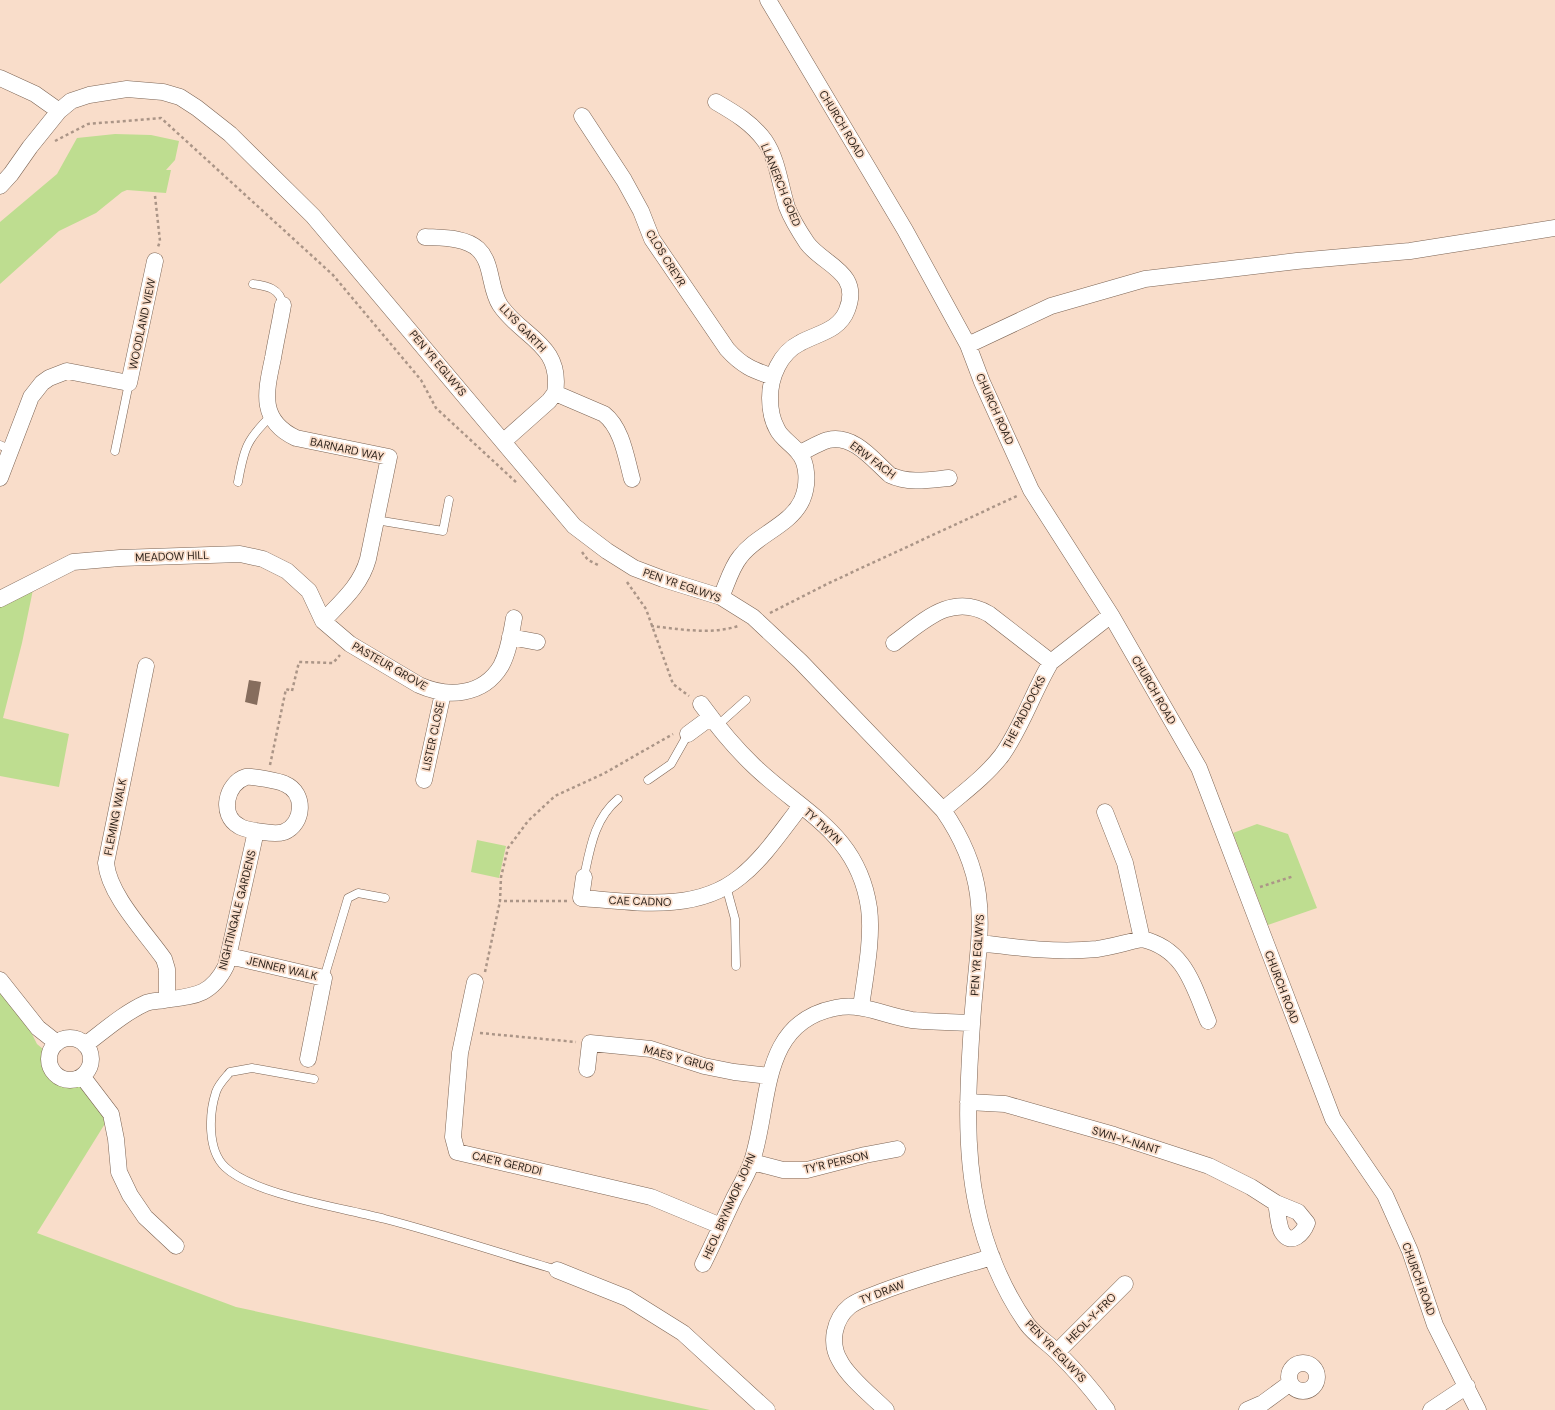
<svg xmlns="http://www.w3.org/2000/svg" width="1555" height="1410" viewBox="0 0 1555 1410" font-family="'DM Sans',sans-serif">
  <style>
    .green { fill: #bedd90 }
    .building { fill: #866d5d }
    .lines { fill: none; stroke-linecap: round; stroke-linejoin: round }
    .service-casing { stroke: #7c6454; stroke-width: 9 }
    .minor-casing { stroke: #7c6454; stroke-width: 17 }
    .path { stroke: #ab9587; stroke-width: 2.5; stroke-dasharray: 3 3; stroke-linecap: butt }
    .service { stroke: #fff; stroke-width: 8 }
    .minor { stroke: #fff; stroke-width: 16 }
    .labels { text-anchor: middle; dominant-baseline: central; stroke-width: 3.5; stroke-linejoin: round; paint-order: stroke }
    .street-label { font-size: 11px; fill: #271d16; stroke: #f9ddca }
  </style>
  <rect width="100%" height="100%" fill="#f9ddca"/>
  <!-- green -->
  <path class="green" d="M115 134 151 135 179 141 175 160 166 170H171L166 193 127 190 122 192 96 213 59 231 0 284V222L57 174 77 138Z
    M35 580 22 643 3 718 69 734 59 787 0 776V599Z
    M1257 824 1288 834 1317 908 1268 925 1233 833Z
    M477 840 506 846 499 878 471 872Z
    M0 990 31 1032 37 1044 50 1055C49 1067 55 1071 64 1078L82 1076 111 1114 37 1233 236 1307 710 1410H0Z"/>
  <!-- building -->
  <path class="building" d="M249 680 261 682 257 705 245 702Z"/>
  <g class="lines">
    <!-- service casing -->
    <g class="service-casing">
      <path id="service" d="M253 284C267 286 280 288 283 305
        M0 445 11 450
        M115 451 129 383
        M238 482C244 448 247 439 271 416
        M376 520 443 531 449 500
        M718 725 746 700
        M648 780 671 764 688 734
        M584 877C590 849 594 819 618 799
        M726 886 735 919 736 966
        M324 978 348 898 358 893 385 898
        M314 1079 252 1068 230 1072C225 1078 218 1085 216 1092 209 1113 207 1150 225 1167 254 1195 344 1208 385 1219 443 1234 499 1253 557 1270"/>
    </g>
    <!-- minor casing -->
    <g class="minor-casing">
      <path id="minor" d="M768 0 905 230 968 345 982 382 1031 490 1111 615 1199 768 1333 1119 1385 1195 1410 1251 1435 1325 1478 1410
        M0 78 35 94 59 111
        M716 102C735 113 752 123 765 141 778 160 780 186 787 207 792 220 799 231 807 243 823 265 862 272 847 310 839 331 818 333 800 343 780 353 770 377 770 398 770 408 772 420 777 429 781 438 792 444 798 452 809 464 808 486 802 500 790 526 757 534 740 557 731 568 727 584 721 597
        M582 116 624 180 641 211 652 239 727 349C742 366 753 370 773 377
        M0 186 11 174 30 147 59 111 71 101 89 95 127 89 163 92 180 97 197 108 230 134 313 216 574 526 607 551 634 568 663 579 721 597 753 617 800 661 943 810C997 888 977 938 972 1024 968 1084 964 1147 977 1207 985 1247 1003 1290 1027 1324 1035 1335 1048 1343 1058 1353 1076 1371 1092 1389 1107 1410
        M425 237C442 238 465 237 478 249 493 263 489 288 500 305 521 337 563 344 555 393
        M283 305C280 323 276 340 273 358 266 391 258 420 296 438L389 457 368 559C361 585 342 601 323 621
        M968 345 1051 306 1145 279 1297 261 1410 251 1555 228
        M504 441 549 401 555 393 604 414C622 428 626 457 632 479
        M800 453C809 449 818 443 828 440 854 434 873 460 890 475 909 484 929 480 949 478
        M0 478 31 397 42 383 49 378 67 371 129 383 155 261
        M0 599 73 562 120 558 240 554 263 559 287 571 309 591 323 621 350 644 419 685C448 698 483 696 501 666 509 651 511 634 514 618
        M510 637 537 642
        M894 643C923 622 951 592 989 614L1051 662C1033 692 1022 727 1002 755 986 776 964 792 943 810
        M1051 662 1111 615
        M146 666 106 863C109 895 145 932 164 959L167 969V999
        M701 704C717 726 735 748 754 766 803 813 858 833 869 908 873 938 865 977 861 1007
        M688 734 711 717
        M424 780 443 693
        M1105 812 1125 863 1142 939C1185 949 1193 985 1208 1021
        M584 877 581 898C634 902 696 913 740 877 764 858 782 830 801 806
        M980 943C1019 948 1058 953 1097 949 1112 947 1127 942 1142 939
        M229 956 324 978 308 1059
        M0 980 38 1028 57 1043
        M475 982 460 1053 453 1137 457 1152 651 1197 721 1226
        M49 1059a21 21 0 1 1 42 0a21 21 0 1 1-42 0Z
        M85 1045C105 1030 124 1013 146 1003 151 1001 158 1001 164 1000 194 996 211 996 226 966L256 831C265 832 275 835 284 832 304 824 306 793 285 784 279 781 253 776 246 777 226 783 219 815 239 826 243 829 251 830 256 831
        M587 1069 590 1043 651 1049 704 1066 734 1072 770 1076
        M82 1076 111 1114 116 1139 119 1172 130 1195 145 1217 176 1246
        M968 1102 1005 1104 1114 1135 1209 1166 1251 1187 1276 1203 1298 1212 1307 1223C1303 1233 1291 1247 1282 1232 1278 1225 1278 1212 1276 1203
        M752 1162 783 1170H807L865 1155 897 1149
        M703 1264C714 1242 724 1219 735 1196 741 1185 748 1173 752 1161 771 1104 759 1023 835 1008 862 1002 885 1016 912 1020 931 1022 952 1022 972 1023
        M557 1270 627 1298 683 1333 767 1410
        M1057 1352 1125 1284
        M1289 1377a14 14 0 1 1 28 0a14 14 0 1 1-28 0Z
        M886 1410C873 1397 848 1377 840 1361 829 1343 834 1319 850 1306 859 1299 871 1296 881 1292 917 1278 955 1268 992 1257
        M1247 1410 1263 1403 1289 1384
        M1431 1410 1467 1386"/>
    </g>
    <!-- path -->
    <path class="path" d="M55 141 88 124 161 118 333 275 421 380 436 408 517 483
      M155 196 160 241 158 247
      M582 552 588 560 600 566
      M627 582 646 609 673 684 689 696
      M770 613 829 583 1017 496
      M651 626C680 629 711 635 738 626
      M270 765 286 689 292 691 299 662 333 663 340 655
      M1260 887 1294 876
      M567 901H500L501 877 508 848 528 821 555 796 603 774 673 734
      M485 972 500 901
      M480 1033 576 1042"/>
    <!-- service -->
    <use href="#service" class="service"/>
    <!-- minor -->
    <use href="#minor" class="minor"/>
  </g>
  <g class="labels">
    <!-- street labels -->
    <g class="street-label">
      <text transform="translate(842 124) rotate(59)">CHURCH ROAD</text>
      <text transform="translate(781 185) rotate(68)">LLANERCH GOED</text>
      <text transform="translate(666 258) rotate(58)">CLOS CREYR</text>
      <text transform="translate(142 324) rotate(-78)">WOODLAND VIEW</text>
      <text transform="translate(523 328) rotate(46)">LLYS GARTH</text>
      <text transform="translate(438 363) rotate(50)">PEN YR EGLWYS</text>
      <text transform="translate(995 409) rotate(66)">CHURCH ROAD</text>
      <text transform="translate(347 449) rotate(12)">BARNARD WAY</text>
      <text transform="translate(873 460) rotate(37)">ERW FACH</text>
      <text transform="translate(172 556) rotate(-2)">MEADOW HILL</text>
      <text transform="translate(682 585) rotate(19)">PEN YR EGLWYS</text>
      <text transform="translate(390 666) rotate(30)">PASTEUR GROVE</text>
      <text transform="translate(1154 690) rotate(60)">CHURCH ROAD</text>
      <text transform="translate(1024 712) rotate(-63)">THE PADDOCKS</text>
      <text transform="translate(433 736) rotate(-78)">LISTER CLOSE</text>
      <text transform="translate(115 817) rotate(-79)">FLEMING WALK</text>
      <text transform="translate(823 826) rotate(43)">TY TWYN</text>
      <text transform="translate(640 901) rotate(2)">CAE CADNO</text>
      <text transform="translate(237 910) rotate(-76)">NIGHTINGALE GARDENS</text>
      <text transform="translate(977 955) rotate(-86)">PEN YR EGLWYS</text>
      <text transform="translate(282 968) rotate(13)">JENNER WALK</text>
      <text transform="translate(1282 987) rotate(69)">CHURCH ROAD</text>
      <text transform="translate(679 1058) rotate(15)">MAES Y GRUG</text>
      <text transform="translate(1126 1140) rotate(17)">SWN-Y-NANT</text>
      <text transform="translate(836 1162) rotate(-13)">TY'R PERSON</text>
      <text transform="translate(507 1163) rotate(13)">CAE'R GERDDI</text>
      <text transform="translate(729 1206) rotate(-66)">HEOL BRYNMOR JOHN</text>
      <text transform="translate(1419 1279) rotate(70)">CHURCH ROAD</text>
      <text transform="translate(882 1292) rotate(-21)">TY DRAW</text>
      <text transform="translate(1091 1318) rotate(-45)">HEOL-Y-FRO</text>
      <text transform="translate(1056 1351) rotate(46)">PEN YR EGLWYS</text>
    </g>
  </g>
</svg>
